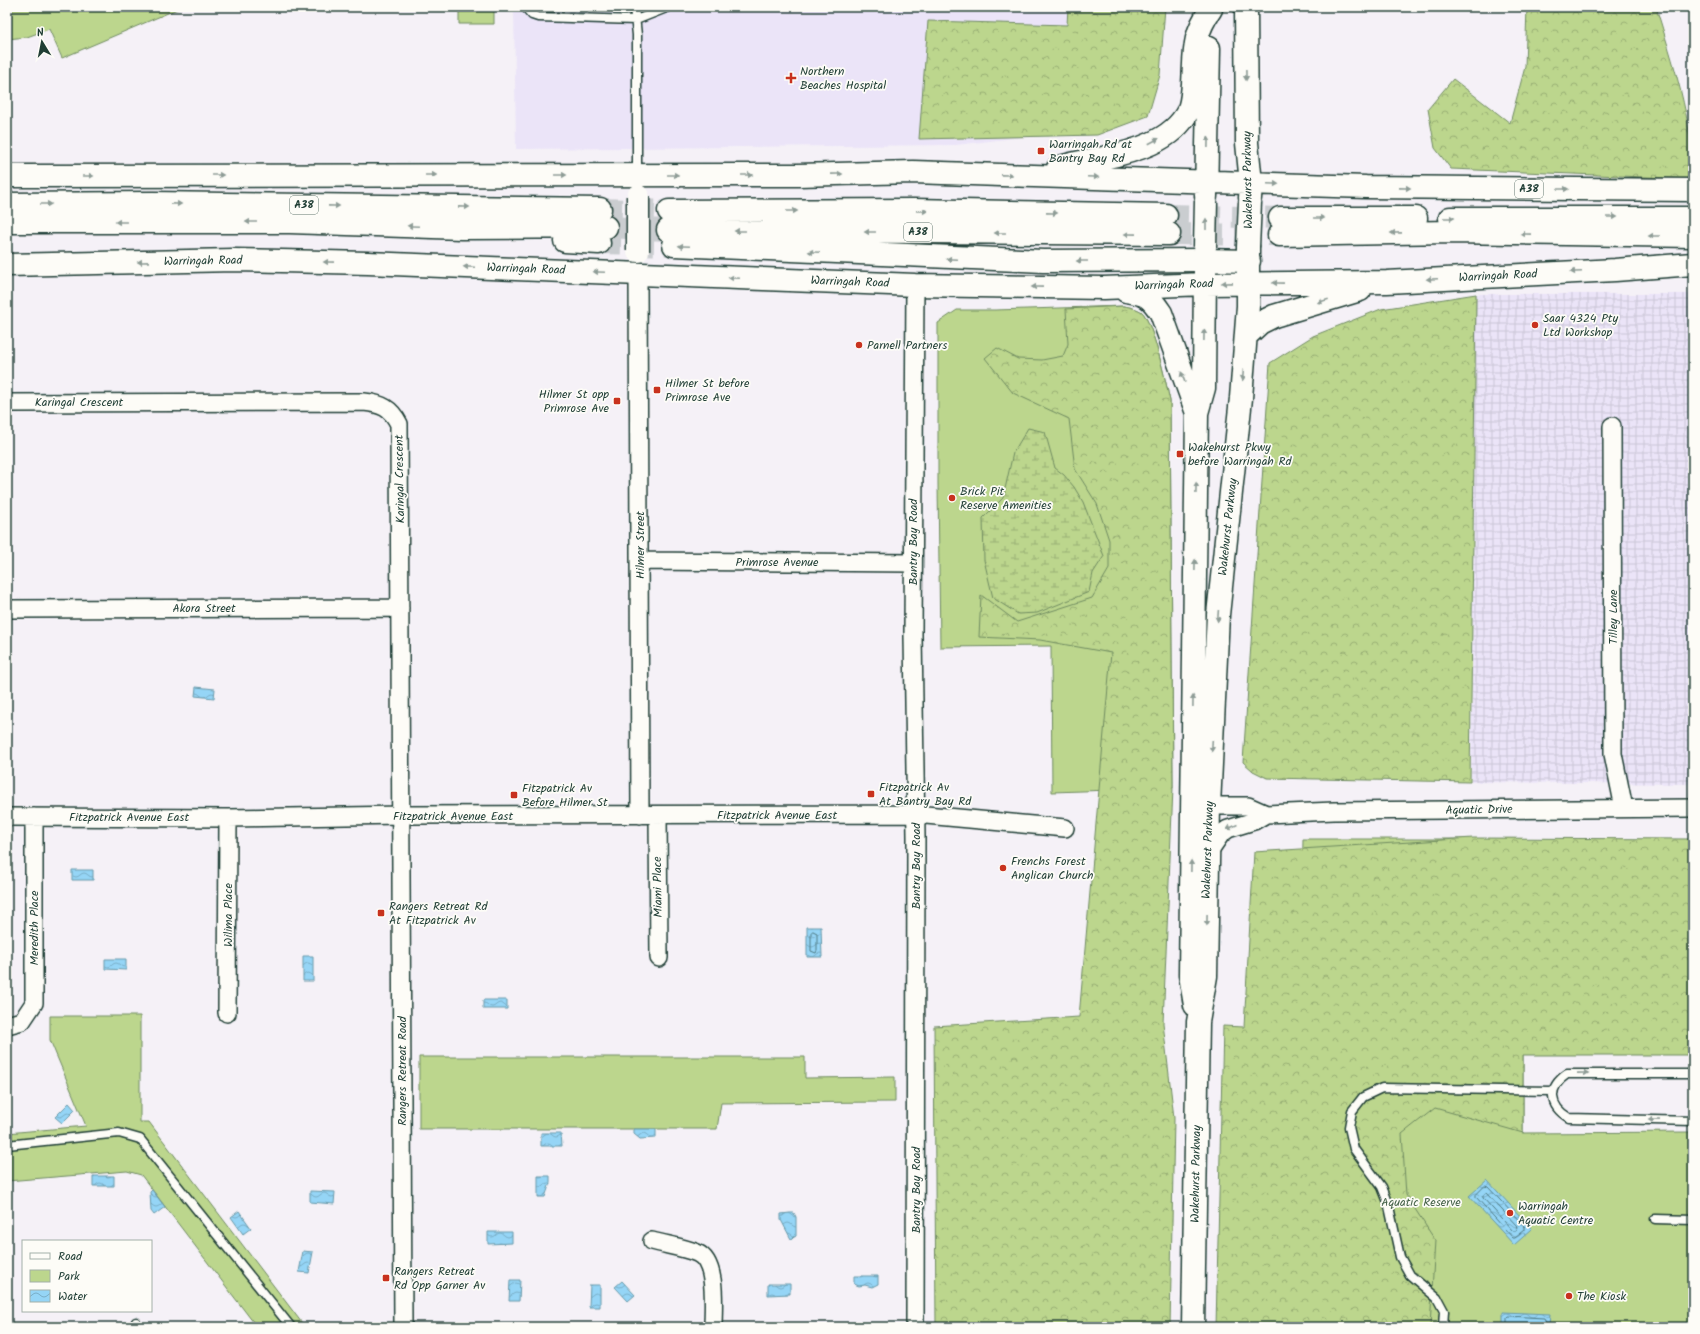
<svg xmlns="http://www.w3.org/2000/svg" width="1700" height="1334" viewBox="0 0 1700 1334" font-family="Kalam,sans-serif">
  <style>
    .built { fill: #ebe4f8 }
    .industrial { fill: url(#industrial-grid) }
    .green { fill: #bcd68d; stroke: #6e8a60 }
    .forest { fill: url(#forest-crowns); stroke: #6e8a60 }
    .wetland { fill: url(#wetland-marsh); stroke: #6e8a60 }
    .water { fill: url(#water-waves); stroke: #6698a8 }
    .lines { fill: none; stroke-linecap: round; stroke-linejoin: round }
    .shore { stroke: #4e7a82; stroke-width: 1 }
    .highway-tunnel { stroke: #cacdd0; stroke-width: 22; stroke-dasharray: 22 11; stroke-linecap: butt }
    .lane-casing { stroke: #1f3d34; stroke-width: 11 }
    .street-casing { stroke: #1f3d34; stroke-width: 20 }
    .primary-casing { stroke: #1f3d34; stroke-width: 25 }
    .highway-casing { stroke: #1f3d34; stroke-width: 25 }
    .lane { stroke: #fdfcf7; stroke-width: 8 }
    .street { stroke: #fdfcf7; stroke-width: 17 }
    .primary { stroke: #fdfcf7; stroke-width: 22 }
    .highway { stroke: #fdfcf7; stroke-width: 22 }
    .primary-bridge-casing { stroke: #1f3d34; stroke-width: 25; stroke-linecap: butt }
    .primary-bridge { stroke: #fdfcf7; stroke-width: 22 }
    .oneway { fill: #8e9c96 }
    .poi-dot { fill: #c8321e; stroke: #fdfcf7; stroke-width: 1.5 }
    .labels { text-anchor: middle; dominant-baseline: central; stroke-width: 3.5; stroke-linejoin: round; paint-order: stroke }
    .shield { fill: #fdfcf7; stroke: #62766e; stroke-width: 1 }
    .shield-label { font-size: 11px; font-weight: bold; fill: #1f3d34 }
    .poi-label { font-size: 12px; fill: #1f3d34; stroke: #fdfcf7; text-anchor: start }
    .street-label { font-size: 12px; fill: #1f3d34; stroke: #fdfcf7 }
    .park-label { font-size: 12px; fill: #46634a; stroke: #fdfcf7 }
  </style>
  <defs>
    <pattern id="industrial-grid" width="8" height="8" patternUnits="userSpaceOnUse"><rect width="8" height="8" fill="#ebe4f8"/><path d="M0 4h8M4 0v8" fill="none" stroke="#c9c4d5"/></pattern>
    <pattern id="forest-crowns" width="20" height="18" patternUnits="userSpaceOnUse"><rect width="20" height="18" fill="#bcd68d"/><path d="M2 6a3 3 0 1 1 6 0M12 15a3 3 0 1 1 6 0" fill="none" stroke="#98af74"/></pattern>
    <pattern id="wetland-marsh" width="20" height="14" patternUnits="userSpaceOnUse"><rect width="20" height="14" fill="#bcd68d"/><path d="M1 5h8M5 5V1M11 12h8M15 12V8" fill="none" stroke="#98af74"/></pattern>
    <pattern id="water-waves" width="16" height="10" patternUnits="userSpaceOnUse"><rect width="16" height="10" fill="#95d5f6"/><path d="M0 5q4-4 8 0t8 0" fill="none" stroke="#79aec8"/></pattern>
  </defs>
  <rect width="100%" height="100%" fill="#f5f1f7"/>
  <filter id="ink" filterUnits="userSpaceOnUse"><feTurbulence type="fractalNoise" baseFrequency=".025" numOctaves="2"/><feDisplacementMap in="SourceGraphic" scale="8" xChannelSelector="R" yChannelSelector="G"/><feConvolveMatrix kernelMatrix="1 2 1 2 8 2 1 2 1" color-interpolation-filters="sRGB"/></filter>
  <g filter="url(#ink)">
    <!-- built -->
    <path class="built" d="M514 7H1068L1066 132 956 145 516 149Z"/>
    <!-- industrial -->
    <path class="industrial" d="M1476 294H1693V784L1471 782Z"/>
    <!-- green -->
    <path class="green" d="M7 7H182L62 58 49 29 27 37 7 39Z
      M459 7H494V24H459Z
      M1124 306C1130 307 1138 309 1142 312 1153 323 1166 383 1170 401L1173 788 1052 792 1051 646 940 647 938 483V323L957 310H995Z
      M1303 839H1523V1133L1693 1132V1327H1295Z
      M50 1016H140V1122H149L305 1327H257L141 1175 127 1171 7 1181V1133L86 1126 50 1040Z
      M419 1057H805V1078L895 1077V1102L721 1103 717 1129H419Z"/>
    <!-- forest -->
    <path class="forest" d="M1068 7H1165L1160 75 1148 116 1097 135 919 139 928 21 1067 25Z
      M1527 7H1656C1673 63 1693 120 1693 179L1451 169 1435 148 1428 109 1453 79 1510 123 1525 67Z
      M1476 294 1470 782 1267 778 1253 771 1243 762 1270 363 1313 336 1381 309Z
      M1124 306C1130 307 1138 309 1142 312 1153 323 1166 383 1170 401L1173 788 1163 1023 1174 1118 1170 1327H936L934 1026 1079 1017 1111 653 1040 640 979 637 981 595 1017 622 1092 598 1109 569V540L1097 504 1075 469 1069 419 1013 393 985 358 997 348 1018 359 1042 360 1063 356 1068 344 1066 309Z
      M1473 838 1693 839V1055H1523V1133L1435 1108 1402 1134 1406 1195 1435 1240 1430 1327H1216L1223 1026 1244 1027 1254 852Z"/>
    <!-- wetland -->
    <path class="wetland" d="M1028 428 1045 432 1055 468 1064 475 1074 487 1083 502 1104 556 1093 573 1089 592 1037 613 1018 614 993 598 984 560 983 518 1003 498 1013 453Z"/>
    <!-- water -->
    <path class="water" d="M196 687 215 689 214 698 195 696Z
      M72 870H93V880H72Z
      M807 927H821L822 957H807Z
      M303 956H313V981H303Z
      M105 959H126V970L105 969Z
      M483 1000H507V1009H483Z
      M69 1103 75 1110 62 1123 55 1117Z
      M634 1129H656V1138L640 1139 634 1134Z
      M541 1133H561L562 1146H541Z
      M93 1176H114V1186H93Z
      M538 1176H550V1183L545 1197H538Z
      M1487 1180 1532 1229 1514 1245 1469 1196Z
      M152 1190 165 1207 154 1215 151 1211 150 1192Z
      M310 1191 335 1192 334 1204 310 1202Z
      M239 1211 251 1228 243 1234 231 1217Z
      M790 1213H794L796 1217V1236L791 1239 781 1220V1214Z
      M488 1232H512V1243L488 1244Z
      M303 1251 313 1252 309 1273 299 1272Z
      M854 1276H878V1284L872 1287 865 1285 859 1286 854 1284Z
      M510 1280H520L519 1301H509Z
      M622 1281 635 1295 628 1301 615 1287Z
      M768 1284H790V1294L768 1295Z
      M590 1285H600V1307H589Z
      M1503 1312 1550 1314 1549 1327H1503Z"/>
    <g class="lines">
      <!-- shore -->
      <path class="shore" d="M813 931 817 933V951L816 953 811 951V933Z
        M1485 1186 1488 1187 1525 1227V1230L1515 1238H1513L1476 1197V1195Z
        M1486 1193 1518 1227 1516 1231H1513L1483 1198V1196Z
        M1507 1327V1318L1509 1316 1544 1318 1545 1320V1327"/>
      <!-- highway-tunnel -->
      <path class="highway-tunnel" d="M600 209 669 211
        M1166 215 1280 218
        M606 227 668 230
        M1169 234 1279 235
        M599 243 674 245"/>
      <!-- lane casing -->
      <g class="lane-casing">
        <path id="lane" d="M525 7 532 15 538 17 636 20 669 7
          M634 7 637 35V174
          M1693 1074H1567C1547 1088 1549 1106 1569 1118L1693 1121
          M7 1145 119 1133 140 1139 291 1327
          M1655 1219 1693 1220
          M136 1327V1322
          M1443 1327 1444 1311 1437 1298 1410 1275 1400 1257 1388 1202 1382 1187 1354 1149 1349 1127 1352 1111 1363 1097 1382 1088 1553 1091"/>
      </g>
      <!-- street casing -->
      <g class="street-casing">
        <path id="street" d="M638 274 640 815
          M7 403 364 402C382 404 391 408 399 424L403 1327
          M1612 426 1613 754 1624 808
          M640 561 913 563
          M7 609 400 608
          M1198 806H1248L1266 814 1334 811 1693 808
          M658 815 659 958
          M7 817 228 818 401 815 915 814 1065 828
          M1208 853 1221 834 1228 829 1254 821 1266 814
          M227 1013 228 818
          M7 1025 22 1021 34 1003V817
          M652 1241C666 1245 683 1247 697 1253 718 1262 713 1308 713 1327
          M915 1327 916 837 913 635 915 285"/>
      </g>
      <!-- primary casing -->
      <g class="primary-casing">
        <path id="primary" d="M1246 7 1247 143 1251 183 1250 198
          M1058 168C1072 162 1088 161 1103 158 1133 152 1173 141 1188 111 1192 103 1192 93 1193 84 1195 53 1192 36 1211 9
          M7 176 798 175 913 172 1366 187 1693 190
          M1206 196 1209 48
          M1205 260 1249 261
          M7 265 234 260 368 263 915 285 1104 288 1205 284 1387 282 1615 270 1693 264
          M1126 291C1146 294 1150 296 1161 313L1197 413
          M1246 336 1260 323 1274 316 1360 290
          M1195 1005 1190 975 1197 413 1204 388 1205 269
          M1193 1327 1198 1022 1206 976 1209 806 1218 615 1241 398 1248 306V247"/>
      </g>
      <!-- highway casing -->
      <g class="highway-casing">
        <path id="highway" d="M7 204 153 203 600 209
          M669 211 914 210 1166 215
          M1280 218H1416
          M1450 218H1693
          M7 222H290L461 228 606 227
          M668 230 1169 234
          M1279 235 1450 232 1693 236
          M565 241 599 243
          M674 245 1043 261 1205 260"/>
      </g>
      <!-- lane -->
      <use href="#lane" class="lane"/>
      <!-- street -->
      <use href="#street" class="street"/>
      <!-- primary -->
      <use href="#primary" class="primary"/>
      <!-- highway -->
      <use href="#highway" class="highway"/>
      <!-- primary-bridge casing -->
      <g class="primary-bridge-casing">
        <path id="primary-bridge" d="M1205 247 1206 201
          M1248 247 1250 202
          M638 251V196"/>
      </g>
      <!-- primary-bridge -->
      <use href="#primary-bridge" class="primary-bridge"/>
    </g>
    <!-- one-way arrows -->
    <defs><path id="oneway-solid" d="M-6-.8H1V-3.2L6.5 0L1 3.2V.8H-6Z"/></defs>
    <g class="oneway">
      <use href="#oneway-solid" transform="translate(1246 75) rotate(89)"/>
      <use href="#oneway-solid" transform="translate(1154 141) rotate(-28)"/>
      <use href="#oneway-solid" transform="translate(1208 142) rotate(-89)"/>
      <use href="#oneway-solid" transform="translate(837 174) rotate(-1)"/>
      <use href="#oneway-solid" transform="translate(218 175)"/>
      <use href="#oneway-solid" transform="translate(431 175)"/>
      <use href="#oneway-solid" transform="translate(561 175)"/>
      <use href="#oneway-solid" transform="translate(673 175)"/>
      <use href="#oneway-solid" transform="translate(747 175)"/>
      <use href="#oneway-solid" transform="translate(1007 175) rotate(1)"/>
      <use href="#oneway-solid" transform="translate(88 176)"/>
      <use href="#oneway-solid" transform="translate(1093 177) rotate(2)"/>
      <use href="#oneway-solid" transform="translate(1273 184) rotate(2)"/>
      <use href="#oneway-solid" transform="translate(1405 188) rotate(1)"/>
      <use href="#oneway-solid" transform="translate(1563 189)"/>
      <use href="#oneway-solid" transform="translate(46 204)"/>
      <use href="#oneway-solid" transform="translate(176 204) rotate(1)"/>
      <use href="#oneway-solid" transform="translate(334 206) rotate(1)"/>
      <use href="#oneway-solid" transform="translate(464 207) rotate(1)"/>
      <use href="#oneway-solid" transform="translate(792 211)"/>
      <use href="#oneway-solid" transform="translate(922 211) rotate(1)"/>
      <use href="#oneway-solid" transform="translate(1052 213) rotate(1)"/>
      <use href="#oneway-solid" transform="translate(1612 217)"/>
      <use href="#oneway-solid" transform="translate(1319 218)"/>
      <use href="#oneway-solid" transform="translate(1449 218)"/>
      <use href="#oneway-solid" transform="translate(121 222) rotate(-180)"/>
      <use href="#oneway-solid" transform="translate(251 222) rotate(-180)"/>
      <use href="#oneway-solid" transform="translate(1206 224) rotate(-90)"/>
      <use href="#oneway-solid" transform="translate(413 226) rotate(-178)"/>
      <use href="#oneway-solid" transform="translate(740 231) rotate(-180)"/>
      <use href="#oneway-solid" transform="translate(870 232) rotate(-180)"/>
      <use href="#oneway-solid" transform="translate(1000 233) rotate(-180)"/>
      <use href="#oneway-solid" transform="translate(1396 233) rotate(179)"/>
      <use href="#oneway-solid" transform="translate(1130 234) rotate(-179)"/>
      <use href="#oneway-solid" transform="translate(1526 234) rotate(-179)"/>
      <use href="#oneway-solid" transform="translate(1654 236) rotate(-180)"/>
      <use href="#oneway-solid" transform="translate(684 246) rotate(-178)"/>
      <use href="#oneway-solid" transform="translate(814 252) rotate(-177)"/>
      <use href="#oneway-solid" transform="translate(952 259) rotate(-178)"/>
      <use href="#oneway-solid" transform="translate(1082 261) rotate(180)"/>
      <use href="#oneway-solid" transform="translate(143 262) rotate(179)"/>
      <use href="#oneway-solid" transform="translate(329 262) rotate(-179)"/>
      <use href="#oneway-solid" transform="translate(469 267) rotate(-178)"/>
      <use href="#oneway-solid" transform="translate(599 272) rotate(-178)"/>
      <use href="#oneway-solid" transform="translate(1576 272) rotate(177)"/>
      <use href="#oneway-solid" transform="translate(734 278) rotate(-177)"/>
      <use href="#oneway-solid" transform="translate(1432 279) rotate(177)"/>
      <use href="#oneway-solid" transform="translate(1227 283) rotate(179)"/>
      <use href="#oneway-solid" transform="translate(1278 283) rotate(-179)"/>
      <use href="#oneway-solid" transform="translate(1037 287) rotate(-179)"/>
      <use href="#oneway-solid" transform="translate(1323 301) rotate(163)"/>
      <use href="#oneway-solid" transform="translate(1204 335) rotate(-89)"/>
      <use href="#oneway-solid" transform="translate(1243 375) rotate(94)"/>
      <use href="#oneway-solid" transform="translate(1183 377) rotate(-110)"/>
      <use href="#oneway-solid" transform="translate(1196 488) rotate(-89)"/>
      <use href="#oneway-solid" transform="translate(1195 565) rotate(-89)"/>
      <use href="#oneway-solid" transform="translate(1218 616) rotate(94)"/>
      <use href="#oneway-solid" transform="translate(1193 701) rotate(-89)"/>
      <use href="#oneway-solid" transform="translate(1212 746) rotate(93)"/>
      <use href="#oneway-solid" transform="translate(1232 827) rotate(156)"/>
      <use href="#oneway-solid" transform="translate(1191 866) rotate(-89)"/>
      <use href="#oneway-solid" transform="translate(1207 920) rotate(91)"/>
      <use href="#oneway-solid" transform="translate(1583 1073) rotate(-1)"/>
      <use href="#oneway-solid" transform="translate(1654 1120) rotate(-179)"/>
    </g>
  </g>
  <!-- markers -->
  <g class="poi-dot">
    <path d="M789 72h4v4h4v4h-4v4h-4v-4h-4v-4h4z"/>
    <rect x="1037" y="147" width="8" height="8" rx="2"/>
    <circle cx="1535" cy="325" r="4"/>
    <circle cx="859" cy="345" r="4"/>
    <rect x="653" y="386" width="8" height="8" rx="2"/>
    <rect x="613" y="397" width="8" height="8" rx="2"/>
    <rect x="1176" y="450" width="8" height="8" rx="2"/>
    <circle cx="952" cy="498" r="4"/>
    <rect x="867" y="790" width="8" height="8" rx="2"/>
    <rect x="510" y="791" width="8" height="8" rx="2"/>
    <circle cx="1003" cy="868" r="4"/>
    <rect x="377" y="909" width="8" height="8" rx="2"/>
    <circle cx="1510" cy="1213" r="4"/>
    <rect x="382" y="1274" width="8" height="8" rx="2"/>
    <circle cx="1569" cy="1296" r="4"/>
  </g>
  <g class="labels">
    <!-- shield labels -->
    <g class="shield">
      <rect x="1515" y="180" width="28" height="18" rx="3"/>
      <rect x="290" y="196" width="28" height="18" rx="3"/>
      <rect x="904" y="223" width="28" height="18" rx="3"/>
    </g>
    <g class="shield-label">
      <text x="1529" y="189">A38</text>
      <text x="304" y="205">A38</text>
      <text x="918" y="232">A38</text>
    </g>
    <!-- poi labels -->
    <g class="poi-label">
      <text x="800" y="71">Northern<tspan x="800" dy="14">Beaches Hospital</tspan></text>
      <text x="1049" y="144">Warringah Rd at<tspan x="1049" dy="14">Bantry Bay Rd</tspan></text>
      <text x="1543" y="318">Saar 4324 Pty<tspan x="1543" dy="14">Ltd Workshop</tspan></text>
      <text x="867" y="345">Parnell Partners</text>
      <text x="665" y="383">Hilmer St before<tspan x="665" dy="14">Primrose Ave</tspan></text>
      <text x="609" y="394" text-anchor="end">Hilmer St opp<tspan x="609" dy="14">Primrose Ave</tspan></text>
      <text x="1188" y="447">Wakehurst Pkwy<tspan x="1188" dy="14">before Warringah Rd</tspan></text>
      <text x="960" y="491">Brick Pit<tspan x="960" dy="14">Reserve Amenities</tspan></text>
      <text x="879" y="787">Fitzpatrick Av<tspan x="879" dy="14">At Bantry Bay Rd</tspan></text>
      <text x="522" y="788">Fitzpatrick Av<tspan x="522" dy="14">Before Hilmer St</tspan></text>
      <text x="1011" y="861">Frenchs Forest<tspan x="1011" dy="14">Anglican Church</tspan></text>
      <text x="389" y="906">Rangers Retreat Rd<tspan x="389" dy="14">At Fitzpatrick Av</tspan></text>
      <text x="1518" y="1206">Warringah<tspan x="1518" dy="14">Aquatic Centre</tspan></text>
      <text x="394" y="1271">Rangers Retreat<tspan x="394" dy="14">Rd Opp Garner Av</tspan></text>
      <text x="1577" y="1296">The Kiosk</text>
    </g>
    <!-- street labels -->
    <g class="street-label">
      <text transform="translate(1248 180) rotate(-91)">Wakehurst Parkway</text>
      <text transform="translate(203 261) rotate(-1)">Warringah Road</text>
      <text transform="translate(526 269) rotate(2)">Warringah Road</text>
      <text transform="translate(1498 276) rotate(-3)">Warringah Road</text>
      <text transform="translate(850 282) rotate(2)">Warringah Road</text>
      <text transform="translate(1174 285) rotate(-2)">Warringah Road</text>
      <text x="79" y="402">Karingal Crescent</text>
      <text transform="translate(400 479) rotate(-91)">Karingal Crescent</text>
      <text transform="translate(1228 527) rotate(-84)">Wakehurst Parkway</text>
      <text transform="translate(913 542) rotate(-90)">Bantry Bay Road</text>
      <text transform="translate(640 545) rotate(-90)">Hilmer Street</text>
      <text x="777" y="562">Primrose Avenue</text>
      <text x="204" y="608">Akora Street</text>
      <text transform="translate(1613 617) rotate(-90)">Tilley Lane</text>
      <text transform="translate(1479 810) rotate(-1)">Aquatic Drive</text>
      <text x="777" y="815">Fitzpatrick Avenue East</text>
      <text x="453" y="816">Fitzpatrick Avenue East</text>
      <text x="129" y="817">Fitzpatrick Avenue East</text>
      <text transform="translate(1208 850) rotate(-88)">Wakehurst Parkway</text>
      <text transform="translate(916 866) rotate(-90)">Bantry Bay Road</text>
      <text transform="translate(658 887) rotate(-91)">Miami Place</text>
      <text transform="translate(228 915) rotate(-90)">Wilima Place</text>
      <text transform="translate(34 928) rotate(-90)">Meredith Place</text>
      <text transform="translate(402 1071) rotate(-90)">Rangers Retreat Road</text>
      <text transform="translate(1196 1174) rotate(-89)">Wakehurst Parkway</text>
      <text transform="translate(916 1190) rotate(-90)">Bantry Bay Road</text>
    </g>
    <!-- park labels -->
    <g class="park-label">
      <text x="1421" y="1202">Aquatic Reserve</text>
    </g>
  </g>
  <!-- margin -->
  <rect width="1700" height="1334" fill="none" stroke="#fdfcf7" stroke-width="24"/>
  <rect x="12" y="12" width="1676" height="1310" fill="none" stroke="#1f3d34" stroke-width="1.5" filter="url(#ink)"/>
  <!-- legend -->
  <rect x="22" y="1240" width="130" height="72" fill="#fdfcf7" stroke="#a4b0a9"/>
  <rect x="30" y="1253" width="20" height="6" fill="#fdfcf7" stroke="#a4b0a9"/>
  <text x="58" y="1260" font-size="12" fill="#1f3d34">Road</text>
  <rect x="30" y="1270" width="20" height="12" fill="#bcd68d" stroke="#a4b0a9"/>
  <text x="58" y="1280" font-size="12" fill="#1f3d34">Park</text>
  <rect x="30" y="1290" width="20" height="12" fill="url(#water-waves)" stroke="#a4b0a9"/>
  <text x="58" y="1300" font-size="12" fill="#1f3d34">Water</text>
  <!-- north arrow -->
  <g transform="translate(42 42) rotate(350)" stroke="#fdfcf7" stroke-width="3" paint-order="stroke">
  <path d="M0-3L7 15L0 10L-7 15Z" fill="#1f3d34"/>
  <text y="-6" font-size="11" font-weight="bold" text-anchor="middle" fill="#1f3d34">N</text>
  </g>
</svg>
